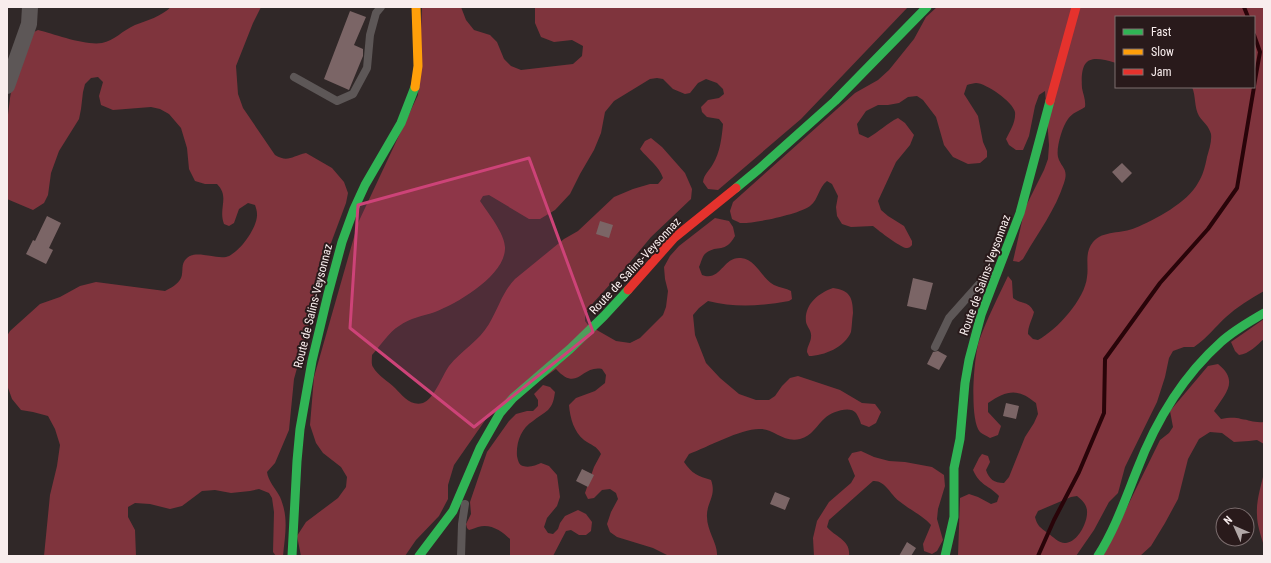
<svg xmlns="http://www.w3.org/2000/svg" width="1271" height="563" viewBox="0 0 1271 563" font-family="'Roboto Condensed',sans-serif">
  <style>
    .forest { fill: #7f343d; fill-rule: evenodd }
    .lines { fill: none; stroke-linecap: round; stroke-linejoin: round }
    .stream { stroke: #290409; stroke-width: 4 }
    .building { fill: #7b6566 }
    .lane { stroke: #5d5757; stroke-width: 8 }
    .street { stroke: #5d5757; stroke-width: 16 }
    .fast { stroke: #30b455; stroke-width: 9 }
    .slow { stroke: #ff9f0a; stroke-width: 9 }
    .jam { stroke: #e5322d; stroke-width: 9 }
    .marked { fill: #cd4378; fill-opacity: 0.2; stroke: #cd4378; stroke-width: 3; stroke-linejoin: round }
    .labels { text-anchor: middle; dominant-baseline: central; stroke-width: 4; stroke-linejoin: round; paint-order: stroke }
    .street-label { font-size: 12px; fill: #f8eded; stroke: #291a1b }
  </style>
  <rect width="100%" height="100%" fill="#302828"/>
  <!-- forest -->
  <path class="forest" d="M171 7H261L253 23 236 66 238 94 243 108 275 155C288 163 292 156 306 153L332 168 344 182 348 193 346 203 325 259 314 307 294 379 289 430 275 463 267 472C268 481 276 489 280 497 289 518 285 534 283 556H276L273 552 274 512 272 498 269 493 259 489 250 491 231 493 215 490 202 491 182 506 170 509 150 504 135 503 128 507V517L135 530 136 556H44L50 495 57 466 60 445 55 429 48 416 33 412 21 410 12 399 7 385V336L10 331 40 304 60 297 80 286 96 282 165 291C171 288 178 284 181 278 184 271 180 264 187 258 196 250 214 259 226 257 239 254 258 227 257 214 257 211 256 208 255 205L248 203 239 209 234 223 229 226 224 224C218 208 230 197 217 184H205L195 181 189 169 187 148 181 128 169 114 160 109 151 107 113 110 101 105 99 96 103 82 98 77 91 78 85 84 83 92 81 109 79 119 59 151 51 173 48 195 44 203 33 210 7 199V123L10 98 13 81 34 32 38 30C54 34 86 46 102 43 114 41 123 30 135 25 148 20 160 17 171 7Z
    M422 7H461L466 20 474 30 490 35 497 42 504 59 511 66 521 70 573 64 582 56 583 46 572 40 554 42 541 37 535 23V7H908L801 119 718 190 708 189 703 182C704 174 709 171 713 164 720 153 722 136 723 124L719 119 707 117 702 112 701 107 708 100 719 98 724 94 723 89 717 83 706 79 698 83 690 93 685 94 673 89 663 79 657 78 650 79 614 101 605 112 601 133 594 150 580 174 570 194 555 210 540 219H529L489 195 483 196 480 201C488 213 506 235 505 249 504 276 458 303 435 312 423 316 410 318 399 326 389 332 380 346 372 355 372 359 371 364 373 367 378 376 388 381 395 388 402 395 411 407 423 403 434 399 442 376 449 366 461 351 479 341 489 324 498 309 503 291 515 279L564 239 578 231 614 197 633 189 650 184H658L663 178C659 166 648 159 640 149L645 141 651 138 662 147 685 173 692 189 691 199 651 237 626 267 593 303 585 314V321L588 325 616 341 630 343 640 338 663 315 666 307 668 291 665 279 664 267 670 256 679 246 715 218 729 221 733 227 735 236C725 254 718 244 706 253 702 256 701 263 699 267L702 275C721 282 723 256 741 258 757 260 761 278 774 285 780 288 786 288 791 291L792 299 789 301C762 306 735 308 708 301L699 308 693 315 695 335 706 363 720 378 739 394 756 400H769L775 396 782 386 790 378 798 376 840 390 862 403 875 404 881 412 876 423 869 427 861 424C860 420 858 416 856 413 850 405 831 412 825 418 817 425 812 436 800 439 783 443 773 428 759 429 740 429 708 447 689 454L684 462C692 474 698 476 711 480 717 496 706 503 707 517 707 531 718 544 717 556H669L653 548 617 537 610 532 607 524 611 512 618 499 616 493 610 489 602 490 594 498 588 499 585 493 594 467 601 454C597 446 591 445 584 440 574 432 570 418 569 405L576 398 595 391 605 383 606 375 602 369C581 365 578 393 556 369L486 419 454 465 448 485V499L439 516 416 540 405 556H301L297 536 306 522 338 498 346 487 347 477 341 467 323 453 316 443 310 425 314 377 358 223 418 95Z
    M937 7H1264V291C1250 299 1237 307 1226 317 1215 327 1207 338 1194 347H1184L1173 351 1169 358 1165 377 1157 402 1125 467 1118 493 1109 502 1094 530 1076 556H958L960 498 969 494 978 497 991 504 997 502 999 496C989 485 980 486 973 470L979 458 982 454 988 456 990 462 986 470C989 479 994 483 1004 483L1009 477 1025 437 1034 423 1038 414 1036 403C1018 388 1007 390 988 403V412L1001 426 998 435 990 438C987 436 982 434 980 432 969 420 974 356 979 341 987 319 998 297 1008 276L1012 281 1013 298C1022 305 1028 300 1034 312 1032 320 1028 326 1028 334L1033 339 1038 340C1057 330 1085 299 1087 277 1089 265 1084 253 1093 242 1103 230 1122 234 1135 228 1155 220 1188 202 1198 183 1203 175 1205 167 1207 157 1209 150 1212 141 1211 134 1209 126 1203 122 1199 116 1194 107 1196 96 1192 87H1254V17H1116V63C1090 55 1080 57 1082 88 1083 94 1086 100 1085 107 1079 111 1072 113 1068 119 1062 127 1056 148 1058 157 1061 168 1069 168 1064 183 1055 211 1037 234 1023 259L1019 262 1013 261 1025 208 1044 170 1048 159 1049 145 1045 91 1039 95 1035 106 1029 136 1023 150H1016L1009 145 1006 139C1010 131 1016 122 1015 112 1013 102 986 83 976 83 974 83 970 84 967 85L964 94 978 116 983 142 987 151V157L980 163 968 164 953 157 944 145 936 117 923 100 917 96 908 97 899 103 888 105H878L866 111 857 124 859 134 868 138C879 132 887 123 898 118L905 123 914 135 910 145 896 162 878 201 881 210 888 216 904 226 912 241V245C910 247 910 248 906 248 900 247 879 231 873 226L851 227 842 224 837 216 836 207 838 196 832 184 827 181C818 188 819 199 810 206 800 214 753 224 740 223 738 222 734 220 732 219L730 211 733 202 855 93 878 80 889 70 914 39 926 17ZM1077 496C1082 500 1087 505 1087 511 1088 522 1078 542 1066 543 1060 544 1053 537 1048 533 1040 528 1037 525 1035 517L1038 511 1071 497Z
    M833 288C849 290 853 297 853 313 852 319 852 326 851 332 845 347 824 356 809 356L807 352C807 346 811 342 811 337 812 331 807 327 806 322 804 305 818 293 833 288Z
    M1264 319V339C1257 345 1249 354 1239 355L1235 351 1231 342Z
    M1218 364C1239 381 1226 393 1214 411L1221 419C1228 418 1234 417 1241 419 1250 420 1254 423 1264 422V444L1257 440 1249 441 1234 442 1222 433 1210 432 1199 439 1188 459 1178 499 1165 523 1151 546 1140 556H1103L1160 440 1169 433 1173 427 1170 411 1208 366Z
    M543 385 550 387 555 392C554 399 553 405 548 410 544 414 537 417 533 421 521 428 516 443 517 456 518 461 519 465 523 466 530 468 536 465 541 463L549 466 557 475 560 497 557 506 547 518 544 527 548 533 553 534 558 529 560 523 565 516 578 510 586 514 592 522 591 531 586 535H579L571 530 566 531 553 556H510V539C502 531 490 523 478 527 475 528 473 529 469 530L467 528 466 524 471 514 470 502 487 452 509 421 516 414 527 411H533L538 406V400L534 394Z
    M861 451 874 457 889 461 905 462 932 467 944 475 945 486 938 509 937 519 943 540 937 551 932 554 924 551 923 544 931 525C925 517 907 508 899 501 890 494 885 480 873 481L829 520 827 527C835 537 851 540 849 556H814L813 538 817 521 829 502 851 483 855 476 848 459 852 453Z
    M1264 473V546C1261 536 1257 525 1257 515 1256 501 1261 486 1264 473Z"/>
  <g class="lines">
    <!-- stream -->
    <path class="stream" d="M1244 7 1248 17
      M1254 35 1260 52 1254 86
      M1038 556 1054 520 1079 472 1104 413 1105 359 1160 283 1208 229 1237 188 1254 87"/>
  </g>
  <!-- building -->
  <path class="building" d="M350 11 366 17 354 45 363 49V56L349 90 324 79Z
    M1122 163 1132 173 1122 183 1112 172Z
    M47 216 61 223 49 248 53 250 46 264 26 254 33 240 35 241Z
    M600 221 613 225 609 238 596 234Z
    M913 278 933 283 926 310 907 306Z
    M938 351 947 356 939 370 927 364 933 352Z
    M1006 403 1019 406 1016 419 1003 416Z
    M582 469 594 475 588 487 576 481Z
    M775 492 790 498 785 510 770 504Z
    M907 542 916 548 911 556H899Z"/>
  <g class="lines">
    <!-- lane -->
    <path class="lane" d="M294 77 337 101 353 94 367 68 370 35 376 13 381 7
      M935 347 949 318 990 272
      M461 556 462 524 465 504"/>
    <!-- street -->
    <path class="street" d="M7 86 29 24 30 7"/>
    <!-- fast -->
    <path class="fast" d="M736 188 759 169 835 101 927 7
      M292 556 297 461 300 429 312 361 328 294 342 242 354 209 365 185 401 123 415 87
      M419 556 453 511 480 448 500 413 513 398 570 349 604 316 628 290
      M945 556 954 517V468L960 439 965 383 969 360 981 315 1020 213 1050 101
      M1098 556C1115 529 1125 500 1137 470 1155 423 1183 376 1221 342 1234 330 1249 322 1264 313"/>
    <!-- slow -->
    <path class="slow" d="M415 87 418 66 416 7"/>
    <!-- jam -->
    <path class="jam" d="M1050 101 1076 7
      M628 290 674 238 736 188"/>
  </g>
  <!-- marked area -->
  <path class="marked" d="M529 158 593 332 474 427 350 328 358 205Z"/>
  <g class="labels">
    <!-- street labels -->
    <g class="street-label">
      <text transform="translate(635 266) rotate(-47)">Route de Salins-Veysonnaz</text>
      <text transform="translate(985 275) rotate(-70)">Route de Salins-Veysonnaz</text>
      <text transform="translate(313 306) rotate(-76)">Route de Salins-Veysonnaz</text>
    </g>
  </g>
  <!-- border -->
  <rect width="1271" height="563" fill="none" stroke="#f8eded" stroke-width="16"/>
  <!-- legend -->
  <rect x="1115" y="16" width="140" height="72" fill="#291a1b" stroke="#7c6e6f"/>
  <rect x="1123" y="29" width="20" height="6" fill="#30b455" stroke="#7c6e6f"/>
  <text x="1151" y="36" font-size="12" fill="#f8eded">Fast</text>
  <rect x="1123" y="49" width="20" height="6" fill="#ff9f0a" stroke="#7c6e6f"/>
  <text x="1151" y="56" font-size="12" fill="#f8eded">Slow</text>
  <rect x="1123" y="69" width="20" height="6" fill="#e5322d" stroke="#7c6e6f"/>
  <text x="1151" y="76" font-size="12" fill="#f8eded">Jam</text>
  <!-- north arrow -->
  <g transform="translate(1235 527) rotate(315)"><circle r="19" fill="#291a1b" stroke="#7c6e6f"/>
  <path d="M0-3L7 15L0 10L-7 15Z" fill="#b2a8a8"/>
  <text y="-6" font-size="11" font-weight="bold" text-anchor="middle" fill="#f8eded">N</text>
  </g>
</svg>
